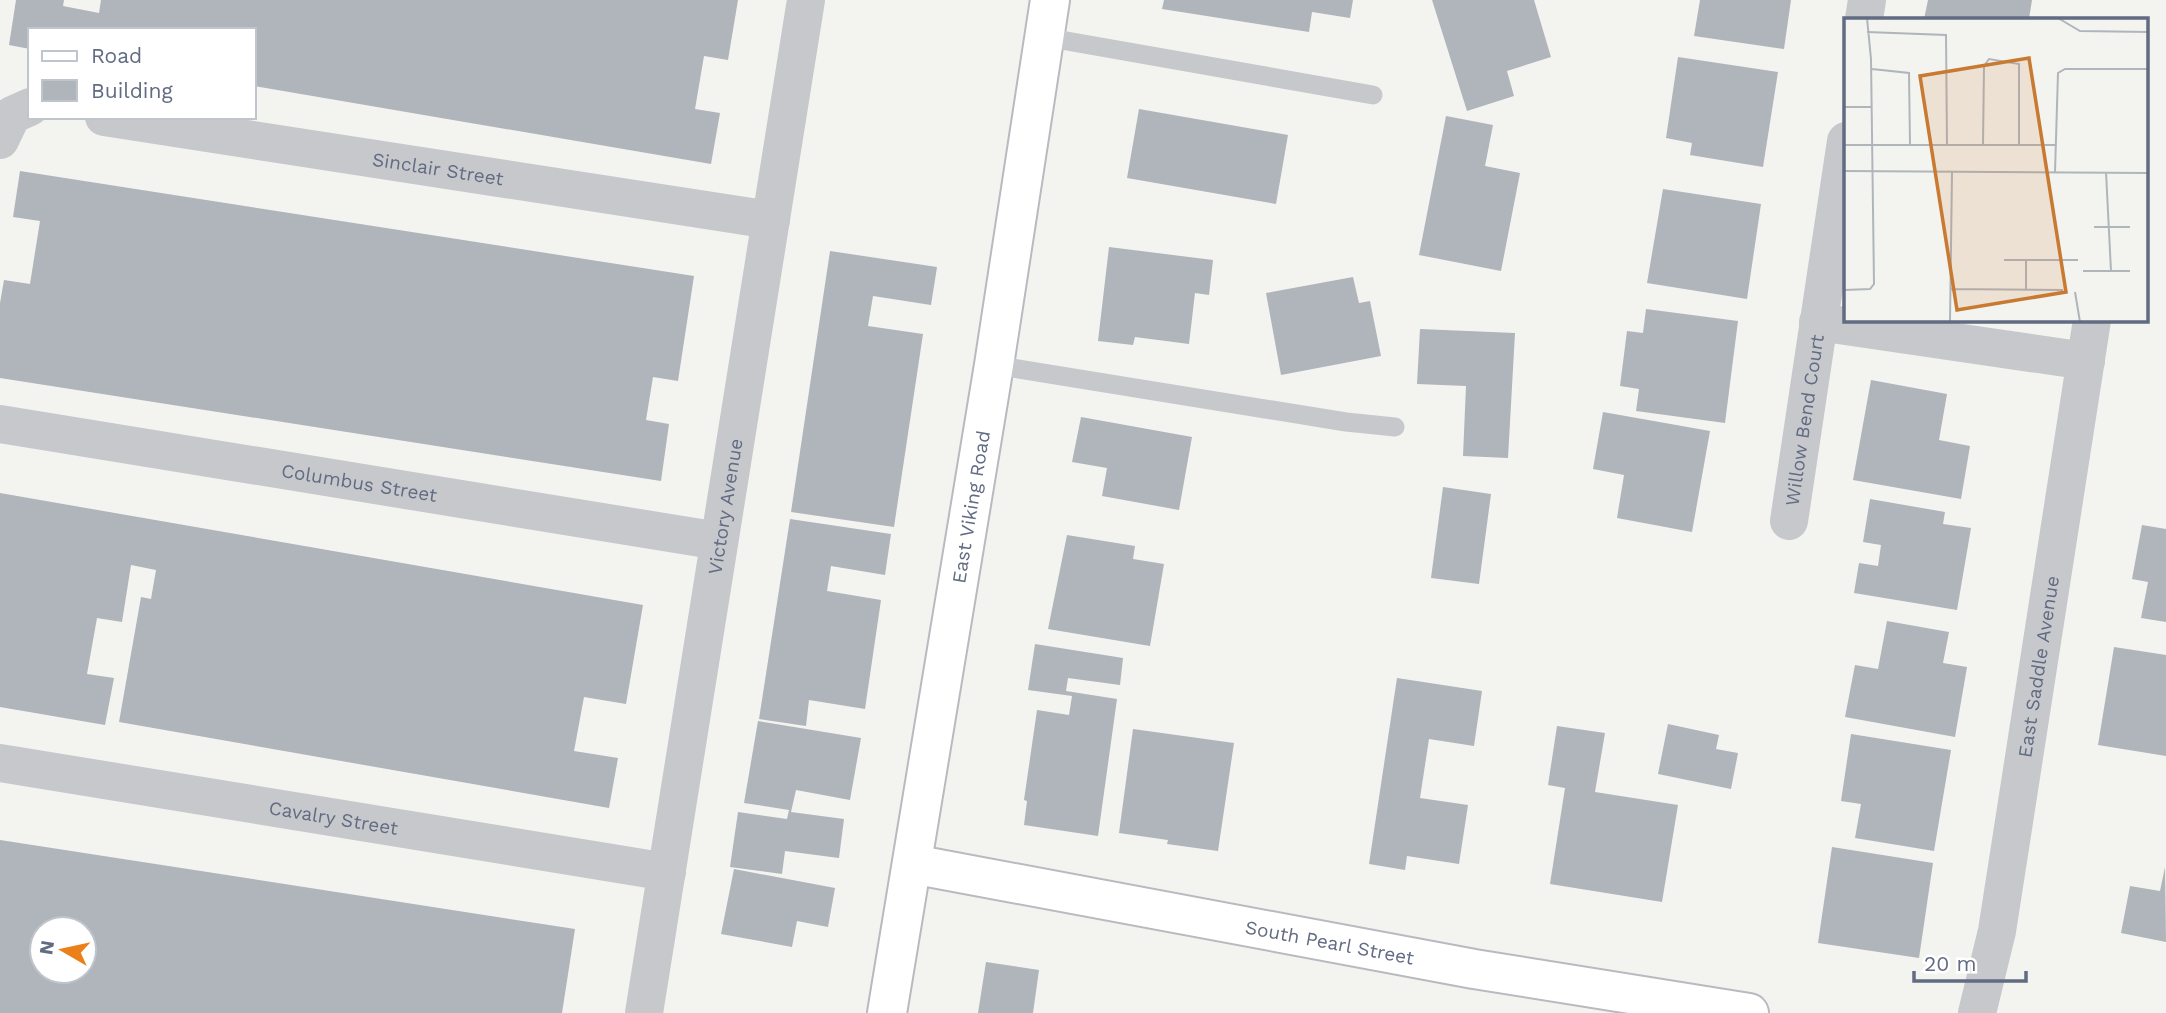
<svg xmlns="http://www.w3.org/2000/svg" width="2166" height="1013" viewBox="0 0 2166 1013" font-family="'Work Sans',sans-serif">
  <style>
    .building { fill: #b0b4bb; fill-rule: evenodd }
    .lines { fill: none; stroke-linecap: round; stroke-linejoin: round }
    .secondary-casing { stroke: #b8bac0; stroke-width: 42 }
    .lane { stroke: #c6c8cc; stroke-width: 19 }
    .street { stroke: #c6c8cc; stroke-width: 38 }
    .secondary { stroke: #fff; stroke-width: 38 }
    .labels { text-anchor: middle; dominant-baseline: central; stroke-width: 7; stroke-linejoin: round; paint-order: stroke }
    .street-label { font-size: 19px; fill: #616b82; stroke: #fff }
    .inset-road { fill: none; stroke: #b0b5bc; stroke-width: 2 }
    .view { fill: #c87a33; fill-opacity: 0.15; stroke: #c87a33; stroke-width: 3.5 }
    .inset-edge { fill: none; stroke: #616b82; stroke-width: 3.5 }
  </style>
  <rect width="100%" height="100%" fill="#f3f4ef"/>
  <!-- building -->
  <path class="building" d="M16 0H64L63 6 99 13 101 0H738L728 60 704 56 695 109 720 113 711 164 254 86V30H30V49L9 45Z
    M1164 0H1353L1350 18 1312 12 1309 32 1162 9Z
    M1432 0H1534L1551 57 1507 71 1514 96 1467 111Z
    M1700 0H1791L1784 49 1694 36Z
    M1928 0H2032L2029 19H1924Z
    M1678 57 1778 72 1763 167 1690 155 1692 143 1666 138Z
    M1139 109 1288 135 1276 204 1127 178Z
    M1446 116 1493 125 1485 166 1520 173 1501 271 1419 255Z
    M20 171 694 276 678 381 653 377 646 420 669 424 661 481 0 378V303L4 280 30 284 40 221 13 217Z
    M1663 189 1761 204 1747 299 1647 283Z
    M1109 247 1213 260 1209 295 1195 293 1189 344 1135 337 1133 345 1098 341Z
    M830 251 937 267 931 305 873 296 868 326 923 334 894 527 791 512Z
    M1353 277 1359 303 1370 301 1381 356 1281 375 1266 293Z
    M1646 309 1738 321 1725 423 1636 411 1639 389 1620 386 1627 331 1643 333Z
    M1420 329 1515 333 1508 458 1463 456 1466 386 1417 384Z
    M1871 380 1947 394 1939 440 1970 446 1961 499 1853 480Z
    M1603 412 1710 431 1692 532 1617 518 1624 475 1593 469Z
    M1081 417 1192 437 1179 510 1102 496 1107 468 1072 462Z
    M1443 487 1491 494 1479 584 1431 578Z
    M0 493 643 605 626 704 584 697 574 751 618 758 609 808 119 722 141 597 151 599 156 570 131 565 122 622 97 618 87 674 114 678 105 725 0 707Z
    M1870 499 1945 512 1943 524 1971 528 1957 610 1854 593 1859 563 1878 566 1881 545 1863 542Z
    M790 519 891 534 885 575 831 566 827 591 881 600 865 709 809 700 806 726 759 719Z
    M2142 525 2166 529V622L2141 618 2148 582 2132 579Z
    M1067 535 1135 546 1133 559 1164 564 1150 646 1048 629Z
    M1887 621 1949 632 1943 663 1967 667 1955 737 1845 717 1855 665 1878 669Z
    M1035 644 1123 658 1120 685 1068 678 1066 691 1117 699 1098 836 1024 825 1027 801 1024 800 1037 710 1069 715 1072 696 1028 690Z
    M2114 647 2166 655V756L2098 745Z
    M1397 678 1482 691 1474 746 1429 739 1420 798 1468 805 1459 864 1407 856 1405 870 1369 864Z
    M758 721 861 738 850 800 796 790 791 812 844 819 839 858 785 851 782 874 730 867 738 812 787 819 789 810 744 803Z
    M1668 724 1719 735 1716 749 1738 753 1731 789 1658 774Z
    M1557 726 1605 733 1595 792 1678 805 1662 902 1550 884 1565 788 1548 785Z
    M1133 729 1234 743 1218 851 1167 844 1168 840 1119 833Z
    M1851 734 1951 750 1934 851 1855 838 1861 804 1841 801Z
    M0 840 575 929 562 1013H0ZM42 929H84V971H42Z
    M1832 847 1933 863 1919 958 1818 943Z
    M2165 867 2166 942 2121 933 2130 886 2160 891Z
    M734 869 835 888 828 927 797 921 792 947 721 934Z
    M986 962 1039 970 1033 1013H978Z"/>
  <g class="lines">
    <!-- secondary casing -->
    <g class="secondary-casing">
      <g id="secondary">
        <path id="s7" d="M912 864 1474 969 1749 1013"/>
        <path id="s8" d="M887 1013 994 365 1050 0"/>
      </g>
    </g>
    <!-- lane -->
    <path class="lane" d="M1044 37 1373 95
      M994 365 1346 422 1395 427"/>
    <!-- street -->
    <g class="street">
      <path d="M1864 19 1867 0"/>
      <path id="s1" d="M104 117 771 220"/>
      <path d="M0 140 12 115 30 107"/>
      <path d="M1818 322 2086 361"/>
      <path id="s2" d="M0 424 719 541"/>
      <path id="s3" d="M1789 521 1846 141"/>
      <path id="s4" d="M0 763 667 872"/>
      <path id="s5" d="M644 1013 806 0"/>
      <path id="s6" d="M1977 1013 1997 931 2092 320"/>
    </g>
    <!-- secondary -->
    <use href="#secondary" class="secondary"/>
  </g>
  <g class="labels">
    <!-- street labels -->
    <g class="street-label">
      <text stroke="none"><textPath href="#s1" startOffset="338">Sinclair Street</textPath></text>
      <text stroke="none"><textPath href="#s3" startOffset="102">Willow Bend Court</textPath></text>
      <text stroke="none"><textPath href="#s2" startOffset="364">Columbus Street</textPath></text>
      <text stroke="none"><textPath href="#s5" startOffset="513">Victory Avenue</textPath></text>
      <text stroke="none"><textPath href="#s8" startOffset="513">East Viking Road</textPath></text>
      <text stroke="none"><textPath href="#s6" startOffset="352">East Saddle Avenue</textPath></text>
      <text stroke="none"><textPath href="#s4" startOffset="338">Cavalry Street</textPath></text>
      <text stroke="none"><textPath href="#s7" startOffset="425">South Pearl Street</textPath></text>
    </g>
  </g>
  <!-- overview -->
  <g transform="translate(1844 18)">
    <rect width="304" height="304" fill="#f3f4ef"/>
    <path class="inset-road" d="M214 0 236 13 305 14M23 14 102 17 103 127M28 51 65 55 66 127M0 89H28M0 127H211M139 127 140 48 145 41 175 46V127M0 153 305 155M211 154 214 55 221 51H305M262 154 267 253M250 209H286M160 242H234M182 242V272M239 253H286M106 271 219 272M0 272 26 271 30 266 27 41 23 0M231 274 236 304M106 304 108 154"/>
    <path class="view" d="M185 40 222 274 113 292 76 58Z"/>
    <rect width="304" height="304" class="inset-edge"/>
  </g>
  <!-- legend -->
  <rect x="28" y="28" width="228" height="91" fill="#ffffff" stroke="#c0c4cd" stroke-width="2"/>
  <rect x="42" y="51" width="35" height="10" fill="#ffffff" stroke="#c0c4cd" stroke-width="2"/>
  <text x="91" y="63" font-size="21" fill="#616b82">Road</text>
  <rect x="42" y="80" width="35" height="21" fill="#b0b4bb" stroke="#c0c4cd" stroke-width="2"/>
  <text x="91" y="98" font-size="21" fill="#616b82">Building</text>
  <!-- north arrow -->
  <g transform="translate(63 950) rotate(279)"><circle r="33" fill="#ffffff" stroke="#c0c4cd" stroke-width="2"/>
  <path d="M0-5L12 26L0 18L-12 26Z" fill="#eb7f19"/>
  <text y="-10" font-size="19" font-weight="bold" text-anchor="middle" fill="#616b82">N</text>
  </g>
  <!-- scale -->
  <path d="M1914 971v10h112v-10" fill="none" stroke="#616b82" stroke-width="3.5"/>
  <text x="1924" y="971" font-size="21" fill="#616b82" stroke="#ffffff" stroke-width="5" paint-order="stroke">20 m</text>
</svg>
